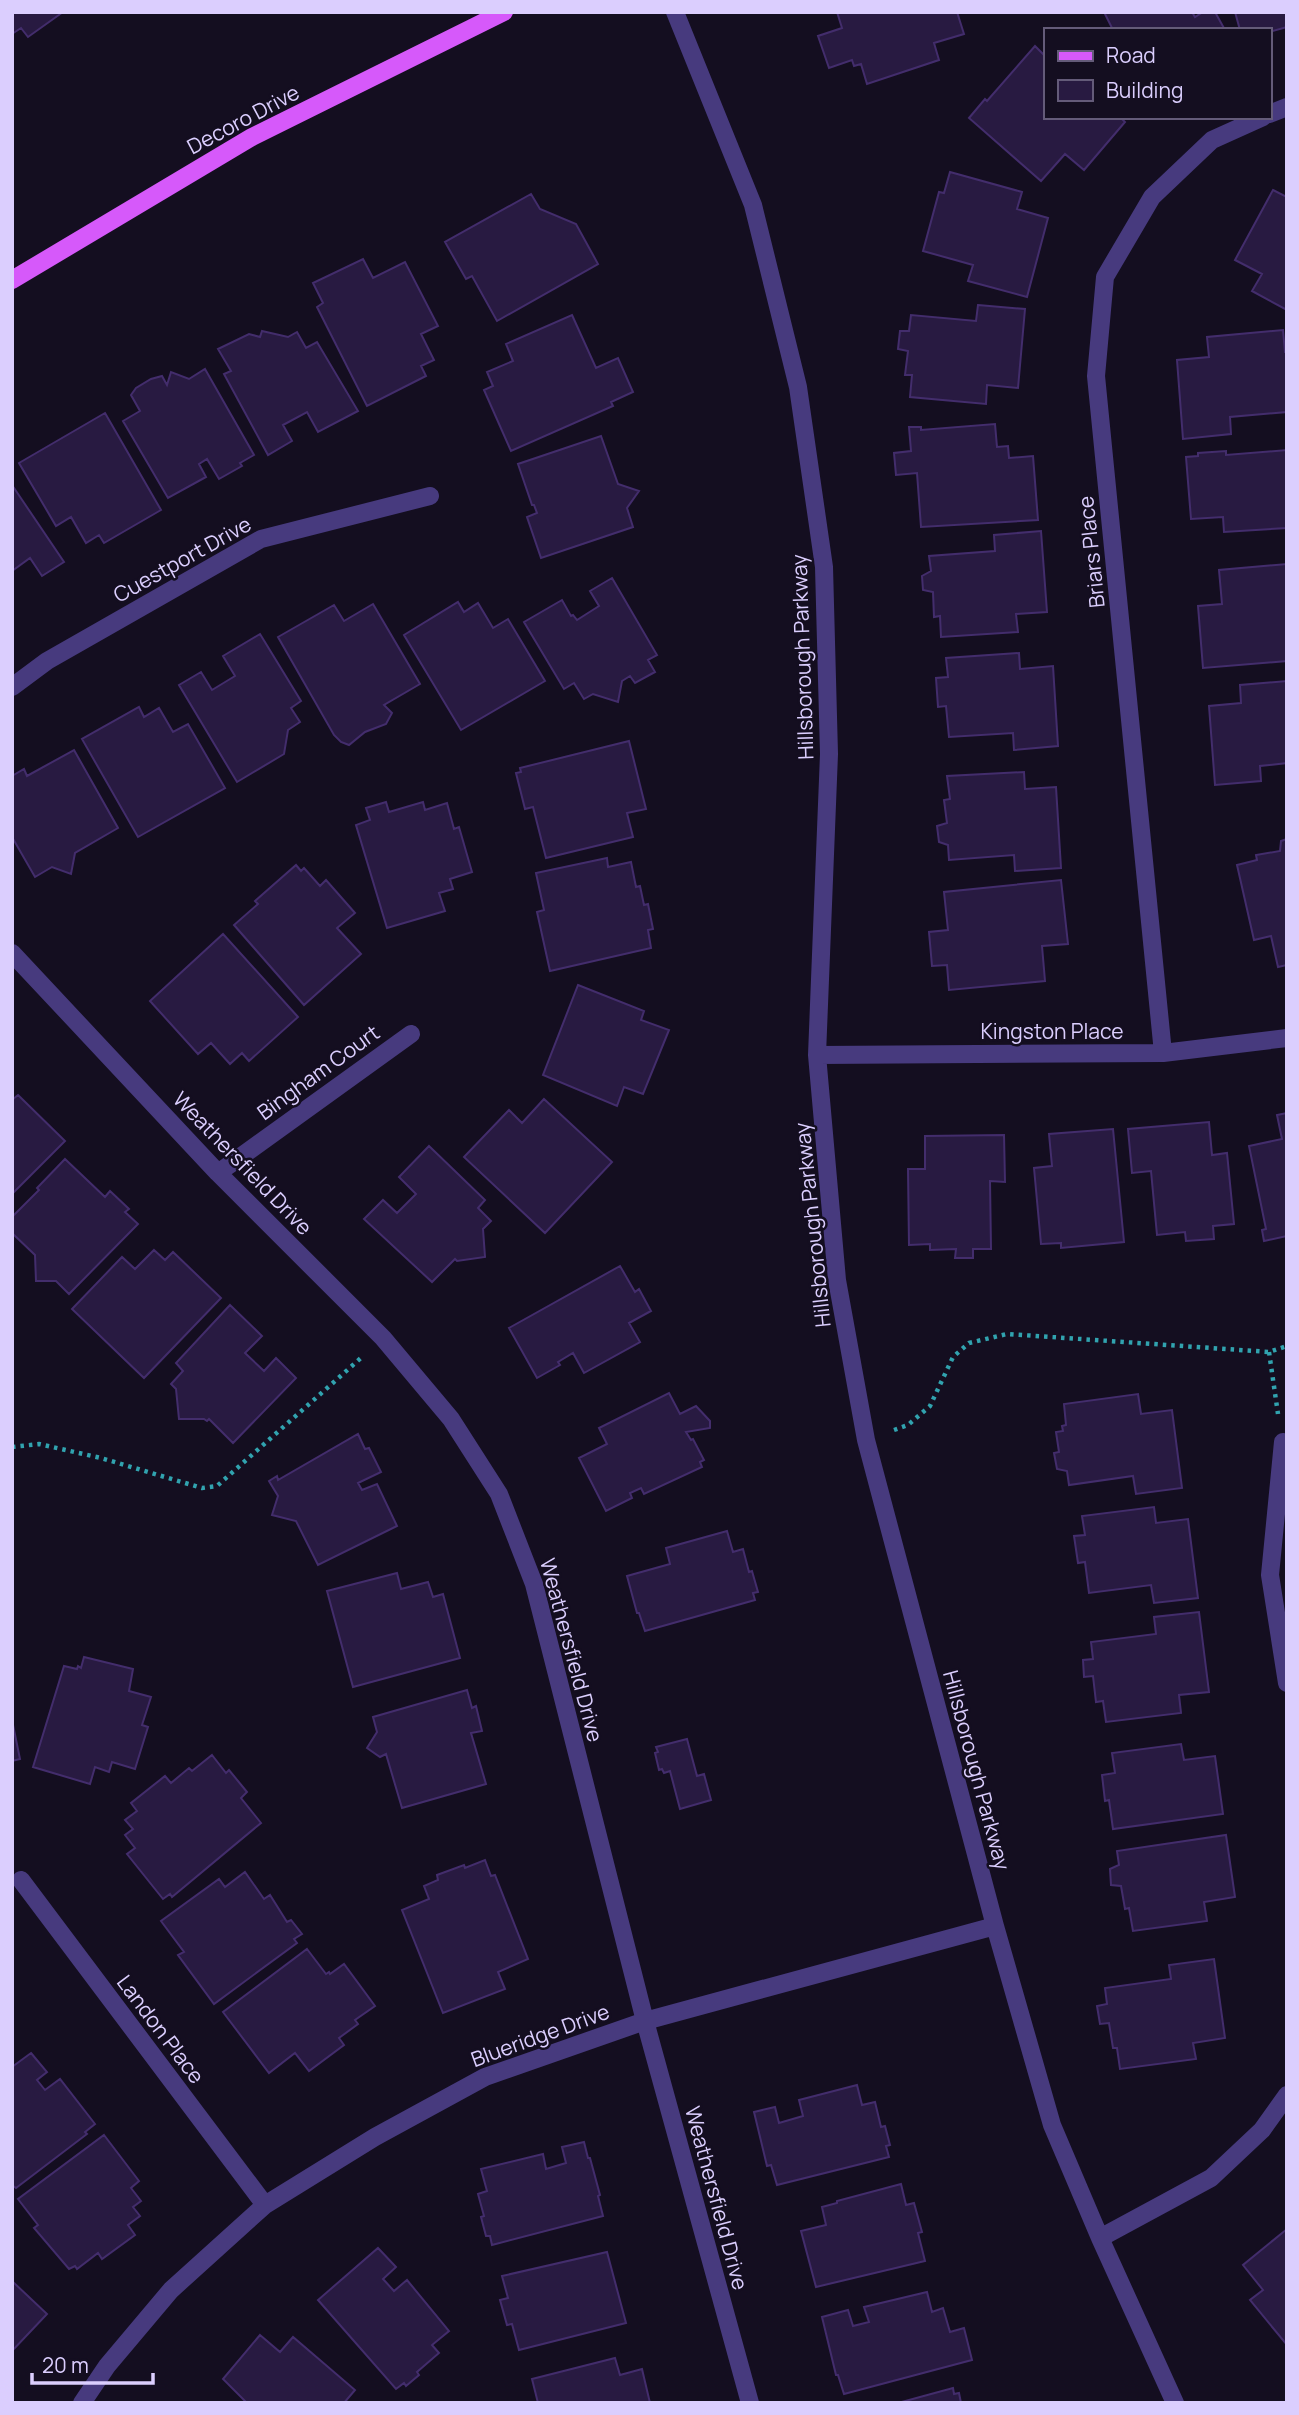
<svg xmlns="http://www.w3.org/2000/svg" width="1299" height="2415" viewBox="0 0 1299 2415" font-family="Manrope,sans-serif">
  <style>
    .building { fill: #281a41; stroke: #432d6c; stroke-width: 2 }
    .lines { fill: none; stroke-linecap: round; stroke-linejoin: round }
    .path { stroke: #31a3af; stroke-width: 4.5; stroke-dasharray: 3.5 5; stroke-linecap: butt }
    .minor { stroke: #473a7e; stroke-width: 18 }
    .major { stroke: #d659fa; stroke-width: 18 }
    .labels { text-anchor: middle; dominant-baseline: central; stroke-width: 5; stroke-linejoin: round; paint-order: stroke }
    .street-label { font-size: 21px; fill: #dbcefe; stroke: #140e20 }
  </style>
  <rect width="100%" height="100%" fill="#140e20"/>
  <!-- building -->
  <path class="building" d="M12 12H63L28 37 21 28 12 34Z
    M837 12H957L964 34 934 43 939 60 867 84 861 64 854 66 852 60 829 68 818 36 842 28Z
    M1104 12H1192L1195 17 1203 12H1215L1225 30H1113Z
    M1235 12H1287V27L1269 32V30H1240Z
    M1035 46 1045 56V117H1120L1125 122 1084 170 1065 154 1041 181 969 118 985 99 987 101Z
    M950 172 1022 192 1017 209 1048 218 1027 297 968 281 973 265 923 251 939 192 944 193Z
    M1273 190 1287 197V310L1252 291 1262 274 1235 260Z
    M531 194 540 209 576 224 598 264 497 321 472 276 466 279 445 242Z
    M363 259 373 278 405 262 438 326 421 334 434 360 421 366 426 376 367 406 317 307 323 303 313 283Z
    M978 305 1025 309 1018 388 987 385 986 404 910 397 912 375H905L908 351 898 349 900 331H909L911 315 976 321Z
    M572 315 596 368 618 358 633 392 611 402 613 406 511 451 484 390 493 386 487 372 513 361 506 344Z
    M1283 330 1285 352H1287V412L1230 417 1231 434 1183 439 1177 360 1209 357 1207 337Z
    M262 331 288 337 297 332 306 348 317 342 358 411 318 432 307 412 283 425 292 441 268 455 224 374 231 371 218 349 249 334 260 337Z
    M205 369 254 455 240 463 242 466 219 479 207 459 199 464 206 477 168 498 123 421 140 411 131 395 136 388 151 379 162 376 167 385 171 372 189 379Z
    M105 413 161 510 104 543 99 535 86 543 71 517 56 526 19 463Z
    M995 424 997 447 1008 446 1009 458 1033 456 1038 520 921 527 917 473 896 475 894 453 911 451 909 427H921V430Z
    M601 436 618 484 639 491 627 508 633 527 541 558 527 517 537 513 534 505H532L518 464Z
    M1287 450V528L1224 532 1223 517 1191 519 1186 457 1198 456V453L1226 451V455Z
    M12 485 64 562 42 576 30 558 12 571Z
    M1041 531 1047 612 1016 614 1018 632 941 637 940 616 934 617 933 592 923 590 922 576 931 571 929 556 995 551 994 535Z
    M1287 564V661L1203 668 1198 606 1222 604 1219 570Z
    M612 578 657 655 648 660 655 672 635 683 630 676 622 681 618 702 593 694 584 699 574 683 564 689 524 622 562 600 571 616 573 615 577 620 599 606 590 591Z
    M458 602 464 612 478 603 493 628 508 619 545 681 461 730 404 635Z
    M373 604 420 684 384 705 392 713 386 724 365 732 349 745 341 742 334 735 278 637 334 605 344 621Z
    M260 634 301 701 291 708 300 722 288 730 284 754 237 782 179 685 201 672 212 690 235 676 223 656Z
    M1019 653 1020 669 1053 666 1058 746 1014 750 1013 733 949 737 946 706 938 707 936 678 948 677 946 658Z
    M1287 681V763L1260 766 1261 781 1215 785 1209 706 1241 703 1240 685Z
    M139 707 144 717 159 708 173 732 188 724 225 788 138 837 82 739Z
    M629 741 646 809 627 813 633 837 546 858 533 807 525 809 516 773 521 772 520 768Z
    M74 750 118 828 75 853 71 874 52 867 35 877 12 837V776L24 769 27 776Z
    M1024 772 1025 789 1056 787 1061 868 1015 871 1014 855 949 860 948 845 939 842 937 826 947 823 944 800 950 799 947 776Z
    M386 802 389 812 423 802 425 810 447 803 454 829 459 827 472 872 450 879 453 889 439 893 445 911 387 928 356 825 370 820 366 808Z
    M1287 839V965L1278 967 1271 936 1254 940 1237 865 1257 860 1256 855 1280 851 1281 841Z
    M607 858 608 867 631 862 636 887 640 886 644 905 648 904 653 929 648 930 651 948 550 971 537 912 544 910 536 873Z
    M296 865 301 871 304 868 320 886 326 880 355 913 337 928 361 954 304 1005 234 925 258 904 255 901Z
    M1061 880 1068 944 1042 946 1045 981 949 990 947 965 932 966 929 932 948 930 944 892Z
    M223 934 298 1017 249 1061 242 1053 230 1064 211 1043 198 1054 150 1001Z
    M578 985 644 1011 641 1020 669 1030 643 1094 624 1087 617 1106 543 1075Z
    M18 1095 65 1141 12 1194V1100Z
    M544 1099 612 1162 545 1233 464 1157 509 1110 522 1123Z
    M1287 1113V1236L1264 1241 1262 1230 1266 1229 1249 1146 1282 1139 1277 1115Z
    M1209 1122 1212 1155 1227 1153 1234 1224 1213 1226 1214 1239 1186 1241 1185 1232 1157 1235 1151 1171 1132 1173 1128 1129Z
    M1113 1129 1124 1242 1061 1248V1243L1041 1244 1034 1168 1052 1166 1049 1134Z
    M1004 1135 1005 1182 990 1181 991 1249H973V1258H955L956 1249 930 1250V1244L909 1245 908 1169H925V1136Z
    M429 1146 485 1200 478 1208 491 1221 483 1229 485 1257 457 1261 455 1259 432 1282 364 1219 383 1200 397 1213 416 1194 399 1177Z
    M65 1159 105 1197 110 1191 129 1209 125 1212 138 1224 69 1294 56 1281H36L35 1255 12 1233V1217L39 1190 37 1188Z
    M154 1250 165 1260 173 1252 221 1298 144 1378 72 1309 122 1257 135 1269Z
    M620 1266 635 1292 639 1289 651 1311 629 1323 640 1342 584 1373 573 1353 558 1362 560 1365 537 1378 509 1328Z
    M230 1305 262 1336 245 1353 264 1371 276 1358 296 1378 233 1443 209 1419 207 1421 204 1419H179L176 1389 171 1384 183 1371 176 1363Z
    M669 1393 680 1414 696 1406 710 1421V1428L686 1432 691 1440 693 1439 704 1460 700 1462 702 1467 644 1494 641 1488 630 1493 632 1498 606 1511 579 1458 607 1444 599 1428Z
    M1138 1394 1141 1414 1172 1410 1182 1488 1136 1494 1133 1476 1069 1485 1067 1471 1057 1469 1054 1453 1059 1452 1056 1432 1063 1431 1062 1426 1066 1425 1064 1404Z
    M358 1434 365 1449 369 1448 381 1472 358 1483 362 1490 377 1484 397 1526 318 1565 296 1521 272 1515 278 1496 269 1481 277 1476 278 1480Z
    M1154 1507 1156 1523 1188 1519 1198 1598 1154 1603 1151 1585 1089 1593 1085 1562 1078 1563 1074 1536 1085 1535 1082 1516Z
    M727 1531 733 1552 743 1549 749 1572 752 1571 758 1592 753 1593 755 1600 645 1631 639 1613H637L627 1576 670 1564 666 1548Z
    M397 1573 401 1589 428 1582 433 1597 443 1594 460 1658 353 1687 327 1591Z
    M1199 1612 1209 1692 1179 1695 1181 1713 1106 1722 1103 1701 1096 1702 1093 1676 1084 1677 1083 1660 1093 1659 1091 1642 1156 1634 1154 1617Z
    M84 1657 133 1669 129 1691 151 1697 142 1725 148 1727 135 1769 112 1762 109 1772 95 1767 90 1784 33 1767 64 1666 77 1669 78 1666 81 1668Z
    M467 1690 472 1708 476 1706 482 1731 471 1733 486 1784 402 1808 386 1754 380 1757 367 1748 377 1732 373 1717Z
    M12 1720 20 1759 12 1761Z
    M687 1739 697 1776 704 1774 711 1800 680 1809 670 1771 664 1773 662 1769 659 1770 655 1753 658 1752 656 1747Z
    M1181 1744 1184 1760 1215 1756 1223 1814 1113 1829 1109 1800 1105 1801 1102 1775 1115 1773 1112 1753Z
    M212 1755 226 1773 229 1770 247 1792 241 1798 261 1823 172 1897 170 1894 163 1899 127 1854 135 1848 125 1835 133 1829 125 1820 137 1811 131 1803 165 1776 171 1783 189 1768 192 1771Z
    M1226 1835 1235 1897 1204 1902 1207 1921 1133 1931 1129 1908 1125 1909 1121 1886 1111 1885 1110 1869 1119 1865 1117 1851Z
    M485 1860 491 1876 495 1875 528 1959 498 1972 505 1989 443 2013 402 1910 429 1899 424 1886 438 1880 437 1875 464 1865 465 1868Z
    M245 1872 264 1899 270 1895 287 1922 291 1920 302 1934 294 1939 297 1943 214 2004 178 1955 184 1952 161 1921 219 1879 225 1887Z
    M307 1949 326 1974 329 1972 330 1974 344 1964 375 2006 355 2020 358 2024 339 2038 344 2045 309 2071 295 2053 269 2073 223 2012Z
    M1214 1959 1225 2038 1193 2043 1196 2059 1120 2069 1117 2048H1113L1109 2023 1100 2024 1097 2006 1107 2004 1105 1988 1171 1979 1169 1965Z
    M31 2053 47 2072 37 2080 45 2090 60 2079 95 2124 85 2132 87 2134 16 2188 12 2185V2067Z
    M857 2085 862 2105 875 2102 881 2127 885 2126 890 2145 886 2146 889 2157 777 2185 771 2165 767 2166 754 2112 775 2107 779 2123 803 2116 799 2100Z
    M104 2135 139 2181 131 2188 141 2201 133 2207 140 2216 128 2225 135 2235 102 2259 98 2253 77 2269 75 2266 69 2269 34 2228 38 2225 18 2199Z
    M584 2142 588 2158H590L600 2195 598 2196 603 2216 492 2245 490 2236H486L481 2217 484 2216 478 2194 487 2191 481 2169 543 2154 546 2169 566 2163 562 2147Z
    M901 2184 906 2205 914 2203 922 2232 918 2233 925 2261 816 2287 801 2231 826 2225 822 2207 837 2203V2201Z
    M1287 2229V2345L1250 2300 1263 2290 1243 2265Z
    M378 2248 396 2267 383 2279 394 2291 407 2280 449 2331 432 2345 439 2353 417 2372 419 2375 406 2386 404 2383 396 2389 318 2300Z
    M607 2252 626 2323 519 2350 512 2324 507 2325 500 2300 508 2298 502 2276Z
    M12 2281 47 2314 12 2351Z
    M927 2292 932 2312 943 2308 950 2332 964 2328 972 2360 844 2394 838 2375H836L822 2317 848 2310 853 2326 869 2322 864 2307Z
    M260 2335 280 2352 293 2337 355 2390 344 2403H247L223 2379Z
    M615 2358 620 2375 642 2369 650 2403H538L532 2379Z
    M953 2388 954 2394 959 2393 961 2403H898Z"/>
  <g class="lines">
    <!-- path -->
    <path class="path" d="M1269 1352 1278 1414
      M894 1430 908 1425 930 1406 953 1357 969 1343 1007 1334 1269 1352 1287 1346
      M12 1447 39 1444 101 1458 202 1488 217 1486 362 1357"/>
    <!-- minor -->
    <path class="minor" d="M675 12 753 205 798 387 824 567 829 754 817 1055 837 1280 866 1440 995 1926 1052 2125 1100 2238 1175 2403
      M1269 114 1287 107
      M12 687 47 661 261 539 430 496
      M12 953 218 1173 383 1338 451 1419 499 1494 534 1584 645 2021 750 2403
      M1163 1053 1096 376 1105 277 1152 197 1212 140 1263 117
      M817 1055 1163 1053 1287 1038
      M218 1173 411 1034
      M1283 1442 1270 1575 1287 1683
      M21 1880 265 2205
      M1100 2238 1211 2178 1262 2130 1287 2095
      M82 2403 107 2366 171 2290 265 2205 375 2137 485 2077 645 2021 995 1926"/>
    <!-- major -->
    <path class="major" d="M12 280 252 137 504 12"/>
  </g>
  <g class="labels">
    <!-- street labels -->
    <g class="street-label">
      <text transform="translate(243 119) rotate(-28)">Decoro Drive</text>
      <text transform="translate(1091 552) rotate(-96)">Briars Place</text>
      <text transform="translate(182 559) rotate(-29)">Cuestport Drive</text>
      <text transform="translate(802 657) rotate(-92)">Hillsborough Parkway</text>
      <text x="1052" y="1031">Kingston Place</text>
      <text transform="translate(318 1072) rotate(-36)">Bingham Court</text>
      <text transform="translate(243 1163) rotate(46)">Weathersfield Drive</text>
      <text transform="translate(812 1225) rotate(-96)">Hillsborough Parkway</text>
      <text transform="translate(572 1650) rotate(75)">Weathersfield Drive</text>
      <text transform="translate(977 1770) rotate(75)">Hillsborough Parkway</text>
      <text transform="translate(161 2029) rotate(53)">Landon Place</text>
      <text transform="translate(540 2035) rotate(-20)">Blueridge Drive</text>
      <text transform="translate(717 2198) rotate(75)">Weathersfield Drive</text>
    </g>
  </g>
  <!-- border -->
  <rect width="1299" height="2415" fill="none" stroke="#dbcefe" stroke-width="28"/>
  <!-- legend -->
  <rect x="1044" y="28" width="228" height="91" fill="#140e20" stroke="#645b79" stroke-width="2"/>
  <rect x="1058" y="51" width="35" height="10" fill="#d659fa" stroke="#645b79" stroke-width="2"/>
  <text x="1106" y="63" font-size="21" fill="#dbcefe">Road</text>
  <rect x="1058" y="80" width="35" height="21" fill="#281a41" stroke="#645b79" stroke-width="2"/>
  <text x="1106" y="98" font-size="21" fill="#dbcefe">Building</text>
  <!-- scale -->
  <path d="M32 2373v10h121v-10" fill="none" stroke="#dbcefe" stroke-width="3.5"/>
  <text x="42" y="2373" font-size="21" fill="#dbcefe" stroke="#140e20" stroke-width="5" paint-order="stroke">20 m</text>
</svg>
